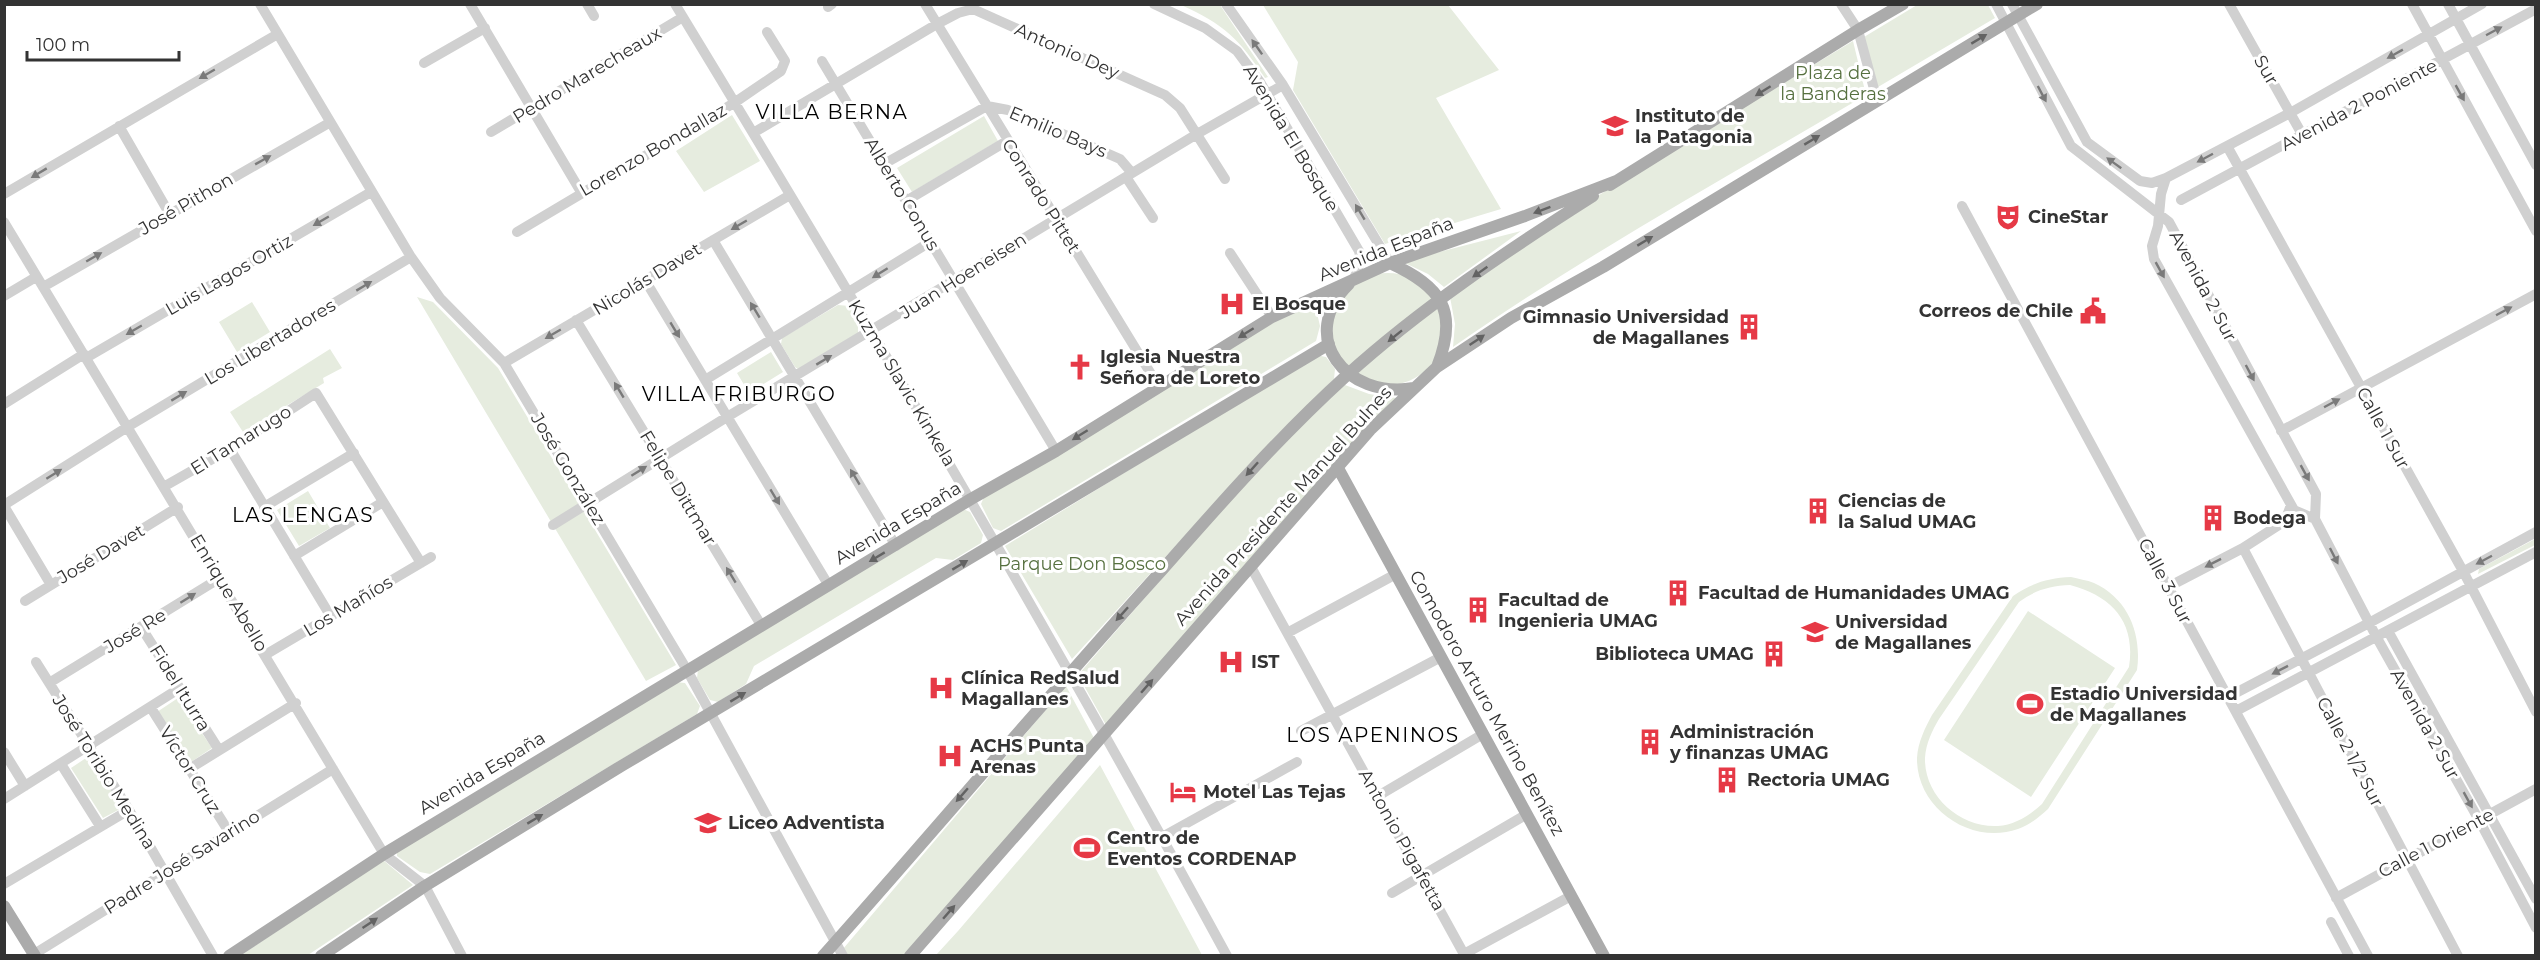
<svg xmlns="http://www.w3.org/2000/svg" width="2540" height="960" viewBox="0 0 2540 960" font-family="Montserrat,sans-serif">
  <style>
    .green { fill: #e6ecdf; fill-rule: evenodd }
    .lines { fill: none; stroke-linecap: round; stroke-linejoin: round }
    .minor { stroke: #d0d0d0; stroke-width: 10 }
    .major { stroke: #ababab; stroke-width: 12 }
    .oneway { fill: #7a7a7a }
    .oneway2 { fill: #636363 }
    .labels { text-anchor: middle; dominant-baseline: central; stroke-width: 6; stroke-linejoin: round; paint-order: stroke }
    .street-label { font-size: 18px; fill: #333; stroke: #fff }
    .park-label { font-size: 18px; fill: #56703f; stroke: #fff }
    .poi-label { font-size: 18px; font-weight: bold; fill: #333; stroke: #fff; text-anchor: start }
    .neighbourhood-label { font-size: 20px; letter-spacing: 1.5px; fill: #000; stroke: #fff }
  </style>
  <rect width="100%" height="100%" fill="#fff"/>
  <!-- green -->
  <path class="green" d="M1181 5H1220L1268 77 1265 78C1239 39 1224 24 1181 5Z
    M1263 5H1448L1499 70 1436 98 1501 209 1385 244 1293 90 1298 62Z
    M1917 5H1988L1995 18 1878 87 1864 37Z
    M1853 41 1866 95C1727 177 1585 255 1453 347L1455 324 1450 297 1591 200Z
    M732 115 760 161 704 192 676 151Z
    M984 116 998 141 912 192 897 168Z
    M1521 231 1444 287 1428 274 1405 263 1408 260Z
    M1332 329a56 56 0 1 1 112 0a56 56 0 1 1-112 0Z
    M417 297 433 302 498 368 676 665 646 681Z
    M252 302 270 332 237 352 219 322Z
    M838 305 849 306 858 319V333L798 369 795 367 781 344 782 338Z
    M1309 305 1316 309 1320 326 1316 341 1001 531 993 528 981 504 984 497 1301 306Z
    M330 349 342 368 323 378 324 383 243 432 230 412Z
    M771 352 783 372 749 393 737 373Z
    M1316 355 1326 357 1335 369 1334 379 1277 435 1072 659 1005 546Z
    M1345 385 1369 394 1396 398C1301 510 1209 624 1111 734L1078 675 1286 435Z
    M308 491 330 528 299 546 277 510Z
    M963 509 970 512 983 535 981 543 953 560 936 558 754 666 746 684 718 702 710 700 697 678 698 670Z
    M2535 539V545L2478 574 2479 569Z
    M2071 577C2078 579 2087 580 2094 583 2129 599 2142 635 2137 670L2048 809C2039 817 2030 825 2018 829 1971 846 1916 808 1917 758 1918 742 1925 728 1932 715L2013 596C2032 583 2048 578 2071 577ZM2070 585C2112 596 2136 622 2129 667L2042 804C2030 815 2015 825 1998 826 1960 828 1924 796 1925 758 1926 743 1932 731 1939 719L2019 602C2035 590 2050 586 2070 585Z
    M2028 611 2115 668 2031 797 1944 740Z
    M676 682 685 683 700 706 697 714 430 874 420 872 397 856V850Z
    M1066 686 1095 740 910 955 837 956Z
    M178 698 212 748 191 762 157 712Z
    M89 756 122 808 103 818 71 768Z
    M1100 765 1202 955H936L958 931Z
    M383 860 413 885 308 955 240 956Z"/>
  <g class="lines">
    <!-- minor -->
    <path class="minor" d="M260 4 411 257 440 298 504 363 687 670 843 956
      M470 4 581 192
      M587 4 594 16
      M675 4C866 318 1052 634 1227 956
      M925 4 1159 387
      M1154 4 1205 28 1237 51 1260 82 1359 251 1361 260 1354 279
      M1226 4 1283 85 1390 263
      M1841 4 1858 30 1877 100
      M1996 4 2071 146 2169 222 2316 494 2315 519
      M2012 4 2087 142 2140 181 2152 183 2166 178
      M2229 4 2303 136
      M2412 4 2536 231
      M2448 4 2536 165
      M2482 4 2290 113 2166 178 2161 194 2158 226 2152 246 2154 259 2294 510 2315 519 2377 638 2479 820 2536 928
      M828 7 832 4
      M822 61 1056 451
      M424 63 485 28
      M119 126 169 213
      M491 132 683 17
      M753 133 937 24 958 13 973 9 1165 95 1180 108 1225 179
      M2227 146 2463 571 2536 712
      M884 164 987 106 1008 110 1120 159 1132 173
      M1126 177 1153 218
      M4 194 276 35
      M2181 200 2536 9
      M906 201 1007 141
      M1962 206 2368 956
      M4 222 384 854 425 886 462 956
      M517 232 734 103 781 71 785 61 767 32
      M713 240 896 546
      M1230 253 1272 317
      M645 280 829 586
      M43 287 329 123
      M4 296 36 277
      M576 320 761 625
      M86 358 371 192
      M504 363 790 195
      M705 380 930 242
      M4 404 84 354
      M2281 431 2536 294
      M230 449 331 617
      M165 486 230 449 316 393 421 563
      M4 505 129 426 411 257
      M4 506 51 585
      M264 507 354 453
      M553 525 727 417 1197 134 1283 85
      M2243 548 2458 956
      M294 556 383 502
      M1251 567 1465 956
      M2168 587 2243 548 2285 521 2291 505
      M25 601 178 507
      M141 627 219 750
      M2388 631 2536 899
      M1289 632 1396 574
      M265 655 431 557
      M36 662 129 810 213 956
      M49 683 220 578
      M2228 697 2369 623 2536 532
      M151 708 229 832
      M2236 711 2536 552
      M1301 731 1441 657
      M4 752 25 786
      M61 764 100 826
      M189 769 296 703
      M1378 796 1483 734
      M4 799 180 688
      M1162 837 1297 762
      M4 884 129 810
      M1392 893 1527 814
      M2336 898 2536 789
      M2331 922 2349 956
      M1464 954 1571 896
      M31 956 333 769"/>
    <!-- major -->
    <path class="major" d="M1610 185 1858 30 1903 4
      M1390 263C1442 287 1459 311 1437 367
      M1349 284C1296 336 1346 400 1414 388
      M1338 468 1604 956
      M4 906 35 956
      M229 956 384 854 971 499 1056 451 1272 317 1390 263 1525 216 1616 181
      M321 956 425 886 623 765 1329 344
      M823 956C937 828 1047 697 1162 570 1221 503 1280 436 1346 376 1421 308 1508 250 1593 196
      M910 956 1370 430 1437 367 1511 318 1603 267 2037 4"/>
  </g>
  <!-- one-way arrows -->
  <defs><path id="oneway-solid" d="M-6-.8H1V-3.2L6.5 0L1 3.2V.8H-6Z" transform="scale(1.5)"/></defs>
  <g class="oneway">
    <use href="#oneway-solid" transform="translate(2494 31) rotate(-28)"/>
    <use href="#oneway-solid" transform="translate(1257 47) rotate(-125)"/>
    <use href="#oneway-solid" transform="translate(2395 54) rotate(151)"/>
    <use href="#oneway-solid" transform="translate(207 74) rotate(150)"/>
    <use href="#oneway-solid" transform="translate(2460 93) rotate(61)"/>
    <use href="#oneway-solid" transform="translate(2042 94) rotate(62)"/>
    <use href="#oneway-solid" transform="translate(2205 158) rotate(152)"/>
    <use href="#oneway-solid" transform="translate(263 160) rotate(-29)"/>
    <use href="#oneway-solid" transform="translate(2114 163) rotate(-144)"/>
    <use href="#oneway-solid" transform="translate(39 173) rotate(149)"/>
    <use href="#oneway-solid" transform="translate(1360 212) rotate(-121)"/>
    <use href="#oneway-solid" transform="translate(321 221) rotate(150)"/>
    <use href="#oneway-solid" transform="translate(739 225) rotate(150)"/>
    <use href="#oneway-solid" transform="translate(94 257) rotate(-30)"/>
    <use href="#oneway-solid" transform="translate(2160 270) rotate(61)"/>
    <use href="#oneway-solid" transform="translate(880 273) rotate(148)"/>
    <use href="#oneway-solid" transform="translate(364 286) rotate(-31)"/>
    <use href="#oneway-solid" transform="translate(755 310) rotate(-121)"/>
    <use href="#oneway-solid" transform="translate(2504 311) rotate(-28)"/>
    <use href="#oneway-solid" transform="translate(134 330) rotate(150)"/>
    <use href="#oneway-solid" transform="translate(675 330) rotate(59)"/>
    <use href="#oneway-solid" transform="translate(553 334) rotate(150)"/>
    <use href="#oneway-solid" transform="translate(824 360) rotate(-31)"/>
    <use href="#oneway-solid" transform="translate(2250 373) rotate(62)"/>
    <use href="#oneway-solid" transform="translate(619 390) rotate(-121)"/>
    <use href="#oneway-solid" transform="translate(179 396) rotate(-31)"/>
    <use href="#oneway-solid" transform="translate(2332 403) rotate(-28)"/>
    <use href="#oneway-solid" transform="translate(639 471) rotate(-32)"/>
    <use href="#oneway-solid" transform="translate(2305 473) rotate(61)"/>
    <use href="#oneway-solid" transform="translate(54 474) rotate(-32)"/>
    <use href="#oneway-solid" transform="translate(855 477) rotate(-121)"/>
    <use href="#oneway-solid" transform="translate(775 497) rotate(59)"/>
    <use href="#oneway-solid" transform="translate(2334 556) rotate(63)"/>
    <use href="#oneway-solid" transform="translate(2484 560) rotate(152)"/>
    <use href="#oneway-solid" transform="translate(2213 563) rotate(153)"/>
    <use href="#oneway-solid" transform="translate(731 575) rotate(-121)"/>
    <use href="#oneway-solid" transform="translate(188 598) rotate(-32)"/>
    <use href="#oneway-solid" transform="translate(2280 670) rotate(153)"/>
    <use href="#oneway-solid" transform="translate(2468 800) rotate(61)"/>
  </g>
  <g class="oneway2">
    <use href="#oneway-solid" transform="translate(1979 39) rotate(-31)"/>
    <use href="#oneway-solid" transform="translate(1763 91) rotate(148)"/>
    <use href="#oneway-solid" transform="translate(1812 140) rotate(-31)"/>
    <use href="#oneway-solid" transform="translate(1542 210) rotate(159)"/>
    <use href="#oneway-solid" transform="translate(1645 241) rotate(-31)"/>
    <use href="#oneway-solid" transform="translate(1480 272) rotate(145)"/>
    <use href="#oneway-solid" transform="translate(1246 333) rotate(148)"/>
    <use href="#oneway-solid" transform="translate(1395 336) rotate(141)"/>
    <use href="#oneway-solid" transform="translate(1477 340) rotate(-34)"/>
    <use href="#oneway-solid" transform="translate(1080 435) rotate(148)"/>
    <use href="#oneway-solid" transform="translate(1252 469) rotate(132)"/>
    <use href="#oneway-solid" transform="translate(877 557) rotate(149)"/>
    <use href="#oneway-solid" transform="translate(960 565) rotate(-31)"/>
    <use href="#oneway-solid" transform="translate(1122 614) rotate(132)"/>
    <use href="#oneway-solid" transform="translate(1147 686) rotate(-49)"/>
    <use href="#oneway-solid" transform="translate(738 697) rotate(-31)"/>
    <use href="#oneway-solid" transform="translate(962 795) rotate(131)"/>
    <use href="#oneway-solid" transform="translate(535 819) rotate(-31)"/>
    <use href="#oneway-solid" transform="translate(949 912) rotate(-49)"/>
    <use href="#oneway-solid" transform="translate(370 923) rotate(-34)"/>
  </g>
  <!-- icons -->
  <defs>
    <g id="university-bare" transform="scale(2.07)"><path d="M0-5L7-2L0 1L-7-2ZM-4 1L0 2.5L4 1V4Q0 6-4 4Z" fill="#e63946" stroke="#fff" stroke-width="2.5" paint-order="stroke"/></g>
    <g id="theatre-bare" transform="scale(2.07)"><path d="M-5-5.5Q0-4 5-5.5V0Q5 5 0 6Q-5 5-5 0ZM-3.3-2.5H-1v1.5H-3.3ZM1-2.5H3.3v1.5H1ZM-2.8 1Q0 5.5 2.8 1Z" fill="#e63946" stroke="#fff" stroke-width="2.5" paint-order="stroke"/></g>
    <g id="hospital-bare" transform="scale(2.07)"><path d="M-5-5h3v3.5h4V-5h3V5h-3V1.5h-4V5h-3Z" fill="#e63946" stroke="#fff" stroke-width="2.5" paint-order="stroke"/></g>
    <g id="civic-bare" transform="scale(2.07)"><path d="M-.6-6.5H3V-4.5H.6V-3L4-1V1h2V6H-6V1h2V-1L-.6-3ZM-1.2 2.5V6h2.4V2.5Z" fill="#e63946" stroke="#fff" stroke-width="2.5" paint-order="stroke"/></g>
    <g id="building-bare" transform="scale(2.07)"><path d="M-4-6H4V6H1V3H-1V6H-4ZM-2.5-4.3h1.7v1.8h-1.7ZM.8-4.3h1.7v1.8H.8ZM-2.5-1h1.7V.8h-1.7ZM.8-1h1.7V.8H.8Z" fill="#e63946" stroke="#fff" stroke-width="2.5" paint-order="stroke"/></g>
    <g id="church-bare" transform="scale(2.07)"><path d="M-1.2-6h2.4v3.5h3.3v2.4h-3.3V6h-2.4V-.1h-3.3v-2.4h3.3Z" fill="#e63946" stroke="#fff" stroke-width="2.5" paint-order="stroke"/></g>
    <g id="stadium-bare" transform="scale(2.07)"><path d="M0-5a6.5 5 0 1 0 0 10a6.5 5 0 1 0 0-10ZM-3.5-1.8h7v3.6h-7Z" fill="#e63946" stroke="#fff" stroke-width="2.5" paint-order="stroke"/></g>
    <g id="hotel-bare" transform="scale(2.07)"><path d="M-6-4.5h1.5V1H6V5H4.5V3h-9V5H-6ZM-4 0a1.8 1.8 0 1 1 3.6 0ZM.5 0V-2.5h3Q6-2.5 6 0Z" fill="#e63946" stroke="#fff" stroke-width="2.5" paint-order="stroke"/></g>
    <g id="school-bare" transform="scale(2.07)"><path d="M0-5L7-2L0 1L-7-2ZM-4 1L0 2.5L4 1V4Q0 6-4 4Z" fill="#e63946" stroke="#fff" stroke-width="2.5" paint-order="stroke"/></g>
  </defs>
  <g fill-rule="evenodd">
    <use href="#university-bare" x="1615" y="126"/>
    <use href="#theatre-bare" x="2008" y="217"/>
    <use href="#hospital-bare" x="1232" y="304"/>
    <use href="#civic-bare" x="2093" y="311"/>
    <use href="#building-bare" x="1749" y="327"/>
    <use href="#church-bare" x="1080" y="367"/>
    <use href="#building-bare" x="1818" y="511"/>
    <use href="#building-bare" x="2213" y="518"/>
    <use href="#building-bare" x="1678" y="593"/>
    <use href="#building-bare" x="1478" y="610"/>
    <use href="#university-bare" x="1815" y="632"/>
    <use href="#building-bare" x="1774" y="654"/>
    <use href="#hospital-bare" x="1231" y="662"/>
    <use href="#hospital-bare" x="941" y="688"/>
    <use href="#stadium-bare" x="2030" y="704"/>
    <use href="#building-bare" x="1650" y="742"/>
    <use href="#hospital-bare" x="950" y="756"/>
    <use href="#building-bare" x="1727" y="780"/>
    <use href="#hotel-bare" x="1183" y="792"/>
    <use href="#school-bare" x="708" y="823"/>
    <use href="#stadium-bare" x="1087" y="848"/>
  </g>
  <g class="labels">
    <!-- street labels -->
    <g class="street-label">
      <text transform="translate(1067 51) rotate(24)">Antonio Dey</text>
      <text transform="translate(2266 70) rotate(60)">Sur</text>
      <text transform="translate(587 75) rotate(-31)">Pedro Marecheaux</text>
      <text transform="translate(2359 105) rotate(-28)">Avenida 2 Poniente</text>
      <text transform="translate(1058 132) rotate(23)">Emilio Bays</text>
      <text transform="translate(1291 138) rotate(59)">Avenida El Bosque</text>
      <text transform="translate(653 150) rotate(-30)">Lorenzo Bondallaz</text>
      <text transform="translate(902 194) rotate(59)">Alberto Conus</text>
      <text transform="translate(1041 196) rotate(58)">Conrado Pittet</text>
      <text transform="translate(186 204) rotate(-30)">José Pithon</text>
      <text transform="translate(1386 249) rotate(-22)">Avenida España</text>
      <text transform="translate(229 275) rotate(-30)">Luis Lagos Ortiz</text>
      <text transform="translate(963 276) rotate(-32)">Juan Hoeneisen</text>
      <text transform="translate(647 279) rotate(-31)">Nicolás Davet</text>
      <text transform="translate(2203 286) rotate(62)">Avenida 2 Sur</text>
      <text transform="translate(270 342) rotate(-31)">Los Libertadores</text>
      <text transform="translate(902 383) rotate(59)">Kuzma Slavic Kinkela</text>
      <text transform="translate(2383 428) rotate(61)">Calle 1 Sur</text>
      <text transform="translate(241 440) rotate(-32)">El Tamarugo</text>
      <text transform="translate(568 469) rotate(59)">José González</text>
      <text transform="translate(678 488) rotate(59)">Felipe Dittmar</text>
      <text transform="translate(1283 506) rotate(-48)">Avenida Presidente Manuel Bulnes</text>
      <text transform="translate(898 523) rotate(-31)">Avenida España</text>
      <text transform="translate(101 554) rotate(-31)">José Davet</text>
      <text transform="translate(2165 581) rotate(62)">Calle 3 Sur</text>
      <text transform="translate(229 593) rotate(59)">Enrique Abello</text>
      <text transform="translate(348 606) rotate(-31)">Los Mañíos</text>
      <text transform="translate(135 631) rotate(-31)">José Re</text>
      <text transform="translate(180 688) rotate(58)">Fidel Iturra</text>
      <text transform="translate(1487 703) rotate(61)">Comodoro Arturo Merino Benítez</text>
      <text transform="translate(2425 724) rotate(61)">Avenida 2 Sur</text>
      <text transform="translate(2350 752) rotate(62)">Calle 2 1/2 Sur</text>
      <text transform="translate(190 770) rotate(58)">Víctor Cruz</text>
      <text transform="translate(104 772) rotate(58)">José Toribio Medina</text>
      <text transform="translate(482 773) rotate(-31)">Avenida España</text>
      <text transform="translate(1402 840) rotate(61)">Antonio Pigafetta</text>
      <text transform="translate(2436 843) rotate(-28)">Calle 1 Oriente</text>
      <text transform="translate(182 862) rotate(-32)">Padre José Savarino</text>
    </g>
    <!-- park labels -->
    <g class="park-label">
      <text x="1833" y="73">Plaza de<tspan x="1833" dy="21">la Banderas</tspan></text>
      <text x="1082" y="564">Parque Don Bosco</text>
    </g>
    <!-- poi labels -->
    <g class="poi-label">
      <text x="1635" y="116">Instituto de<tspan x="1635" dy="21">la Patagonia</tspan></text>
      <text x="2028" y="217">CineStar</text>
      <text x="1252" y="304">El Bosque</text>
      <text x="2073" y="311" text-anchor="end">Correos de Chile</text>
      <text x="1729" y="317" text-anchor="end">Gimnasio Universidad<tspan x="1729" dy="21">de Magallanes</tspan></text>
      <text x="1100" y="357">Iglesia Nuestra<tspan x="1100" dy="21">Señora de Loreto</tspan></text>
      <text x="1838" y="501">Ciencias de<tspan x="1838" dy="21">la Salud UMAG</tspan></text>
      <text x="2233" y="518">Bodega</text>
      <text x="1698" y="593">Facultad de Humanidades UMAG</text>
      <text x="1498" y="600">Facultad de<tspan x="1498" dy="21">Ingenieria UMAG</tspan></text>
      <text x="1835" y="622">Universidad<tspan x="1835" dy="21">de Magallanes</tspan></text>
      <text x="1754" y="654" text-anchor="end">Biblioteca UMAG</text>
      <text x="1251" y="662">IST</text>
      <text x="961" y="678">Clínica RedSalud<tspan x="961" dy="21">Magallanes</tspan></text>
      <text x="2050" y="694">Estadio Universidad<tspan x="2050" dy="21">de Magallanes</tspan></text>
      <text x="1670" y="732">Administración<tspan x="1670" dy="21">y finanzas UMAG</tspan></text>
      <text x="970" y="746">ACHS Punta<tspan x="970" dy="21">Arenas</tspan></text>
      <text x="1747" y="780">Rectoria UMAG</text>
      <text x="1203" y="792">Motel Las Tejas</text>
      <text x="728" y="823">Liceo Adventista</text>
      <text x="1107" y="838">Centro de<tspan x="1107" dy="21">Eventos CORDENAP</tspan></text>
    </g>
    <!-- neighbourhood labels -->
    <g class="neighbourhood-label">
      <text x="832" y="112">VILLA BERNA</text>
      <text x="739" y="394">VILLA FRIBURGO</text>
      <text x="303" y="515">LAS LENGAS</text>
      <text x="1373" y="735">LOS APENINOS</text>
    </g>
  </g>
  <!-- border -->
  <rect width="2540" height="960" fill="none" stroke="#333333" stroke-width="12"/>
  <!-- scale -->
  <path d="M27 51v9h152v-9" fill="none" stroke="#333333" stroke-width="3"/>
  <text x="36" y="51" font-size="18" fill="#333333" stroke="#ffffff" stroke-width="4.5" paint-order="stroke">100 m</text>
</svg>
